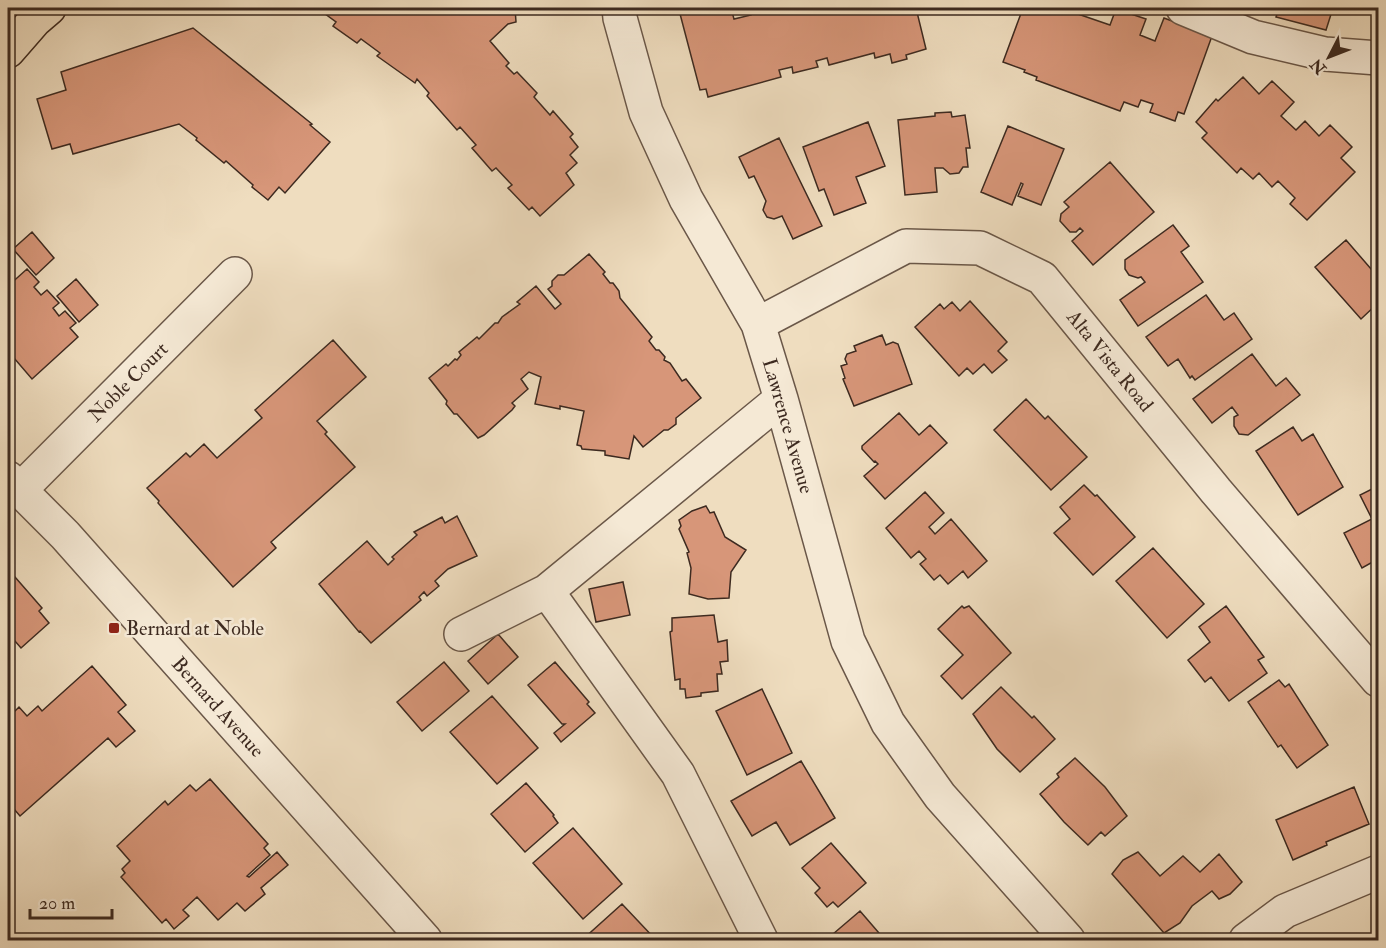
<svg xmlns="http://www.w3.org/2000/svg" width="1386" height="948" viewBox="0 0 1386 948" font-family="'IM FELL Double Pica',serif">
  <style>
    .building { fill: #d79679; stroke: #3d2a20; stroke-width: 1.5 }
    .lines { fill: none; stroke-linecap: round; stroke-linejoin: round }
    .minor-casing { stroke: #6a5748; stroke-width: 36 }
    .major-casing { stroke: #3d2a20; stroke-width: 36 }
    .minor { stroke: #f5e9d5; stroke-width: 33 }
    .major { stroke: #efddbf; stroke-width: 33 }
    .poi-dot { fill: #8f2418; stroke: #f5e9d5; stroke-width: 2 }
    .labels { text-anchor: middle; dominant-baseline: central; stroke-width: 5; stroke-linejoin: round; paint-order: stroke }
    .street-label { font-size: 20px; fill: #3d2a20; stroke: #f5e9d5 }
    .poi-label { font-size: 20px; fill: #3d2a20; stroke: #f5e9d5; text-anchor: start }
  </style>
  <rect width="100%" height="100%" fill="#efddbf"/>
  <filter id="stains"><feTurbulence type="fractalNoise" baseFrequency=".00333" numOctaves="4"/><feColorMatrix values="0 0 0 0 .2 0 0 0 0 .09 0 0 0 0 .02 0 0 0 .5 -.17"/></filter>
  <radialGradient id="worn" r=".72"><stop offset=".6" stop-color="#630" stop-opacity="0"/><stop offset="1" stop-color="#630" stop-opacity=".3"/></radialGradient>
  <!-- building -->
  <path class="building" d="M317 8H515L516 22 508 24 490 41 509 63 506 66 514 74 517 72 537 93 534 97 550 115 553 111 573 134 570 137 578 147 570 155 577 163 566 173 574 185 540 216 532 207 529 210 508 188 512 185 496 168 492 171 472 148 476 145 460 127 457 130 427 96 429 93 417 79 415 83 377 56 380 53 361 39 357 43 333 26 336 22Z
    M689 8H731L734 19 751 15 749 8H916L926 49 906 55 907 59 892 63 890 54 875 58 874 53 829 65 827 58 816 61 818 67 793 73 792 67 779 70 781 77 708 97 706 89 700 90 679 10Z
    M1023 8H1077L1075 13 1110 25 1116 9 1146 19 1140 35 1155 41 1164 18 1212 36 1184 114 1178 112 1175 121 1150 112 1153 104 1141 100 1138 107 1124 102 1120 111 1036 80 1037 77 1024 72 1025 70 1003 62Z
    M1279 8H1333L1326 30 1276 17Z
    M193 28 312 124 310 125 330 142 285 193 279 187 268 200 252 187 253 185 226 161 224 163 196 140 197 138 179 124 73 154 70 144 52 149 37 99 66 90 61 72Z
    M1243 77 1259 94 1272 81 1294 102 1281 116 1296 130 1305 121 1319 136 1330 125 1352 147 1341 158 1355 172 1307 220 1290 204 1295 198 1278 181 1272 187 1259 173 1253 179 1241 168 1237 173 1202 138 1207 133 1196 122 1216 99 1218 101Z
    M951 112 952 117 965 115 970 148H966L968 167H963L959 173 950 174 943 168H935L937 192 905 195 898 120 935 116V113Z
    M868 122 885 166 856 177 866 203 834 215 824 189 819 191 803 147Z
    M1008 126 1064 149 1041 205 1018 196 1023 184 1021 183 1012 205 981 192Z
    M779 138 822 226 793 239 782 216 774 219 767 217 763 210 766 201 754 176 749 178 739 157Z
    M1110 162 1154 212 1093 265 1072 241 1083 231 1080 228 1076 232H1070L1060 221 1061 214 1069 207 1064 202Z
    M1173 225 1189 246 1181 252 1203 282 1138 326 1120 300 1145 282 1141 277 1138 278 1129 275 1125 269V260Z
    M32 232 54 258 36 275 13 249Z
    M1346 240 1378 277V303L1361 319 1315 267Z
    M589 254 605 272 603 274 610 283H613L619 291 620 298 652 337 649 341 656 350H659L665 357 664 360 670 363 682 381 686 379 701 398 676 418V424L668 430H664L643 447 634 436 629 459 605 455V451L582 449 581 446 577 445 584 411 560 406V409L535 404 541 377 529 372 521 379 528 389 512 403 515 406 512 410 484 435 478 438 457 414H454L446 404 447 401 429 378 446 364 448 366 455 359 457 360 461 355 459 352 477 337 479 339 495 323H498L502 317 520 304 517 302 536 286 555 309 561 304 548 289 552 286V281L558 275H564Z
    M27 269 39 282 34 287 41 295 47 290 59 303 53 308 59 316 65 311 76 323 70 328 78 337 32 379 8 351V286Z
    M76 279 98 305 79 322 57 296Z
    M1206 295 1224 320 1234 313 1252 339 1195 380 1192 376 1190 378 1178 359 1168 366 1146 337Z
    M970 301 1007 342 998 351 1007 360 992 373 984 364 973 374 967 368 959 376 915 327 940 304 944 309 952 302 960 311Z
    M882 335 886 345 893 342 898 344 912 384 854 406 843 379 845 378 841 366 847 364 845 359 847 354 856 351 854 346Z
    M333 340 366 377 317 421 327 432 325 434 355 467 271 542 276 548 233 587 158 503 159 501 147 488 186 453 190 457 204 444 217 458 262 418 255 410Z
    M1252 354 1276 386 1286 378 1300 395 1248 435 1239 434 1234 426V417L1238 415 1232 407 1212 423 1193 399Z
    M1026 399 1045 419 1048 416 1087 457 1051 490 994 430Z
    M899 413 919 435 930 425 947 443 885 499 864 476 878 464 875 461 874 462 862 449V446Z
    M1293 427 1302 441 1313 434 1343 487 1298 515 1256 451Z
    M1084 485 1095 496 1097 495 1135 537 1093 575 1054 533 1070 519 1060 507Z
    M1378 486V559L1362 568 1344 533 1372 519 1360 495Z
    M925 492 944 513 929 527 935 534 951 519 987 561 968 578 963 571 948 584 940 575 934 580 920 564 926 559 919 551 911 558 886 528Z
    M706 506 710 513 714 512 725 537 746 550 731 572 729 598 708 599 689 594 691 568 687 553 689 552 679 529 681 526 679 520 692 511Z
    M457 516 477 556 448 569 435 581 439 586 427 596 424 592 419 597 421 600 371 643 360 631 359 632 319 584 367 541 388 565 394 559 392 557 417 535 414 532 442 517 445 523Z
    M1153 548 1204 604 1167 638 1116 581Z
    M8 569 42 608 39 611 49 623 21 648 8 633Z
    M623 582 630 615 596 622 589 589Z
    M962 606 964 608 969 606 1011 653 962 699 941 676 963 655 938 629Z
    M1226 606 1264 657 1258 660 1267 673 1229 701 1211 677 1205 682 1188 660 1210 642 1199 627Z
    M714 615 718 642 727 640 728 661 720 662 722 674H717L718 691 701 693V696L686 698 685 689H680V679L675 680 670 632 672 631V618Z
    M498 634 518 657 488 684 468 661Z
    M444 662 469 691 422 731 397 702Z
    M555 662 589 702 587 704 595 713 561 742 554 733 565 724H562L528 685Z
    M92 666 126 705 118 712 135 731 116 747 108 738 20 816 8 802V718L19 707 27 716 38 706 42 711Z
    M1279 680 1285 687 1289 684 1328 745 1297 768 1281 745 1278 747 1248 702Z
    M1001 687 1032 718 1034 716 1055 739 1020 772 997 749 973 714Z
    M762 689 792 753 747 775 716 711Z
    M492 696 538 748 497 784 450 732Z
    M1075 758 1105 787 1127 816 1105 836 1101 832 1088 845 1064 822 1040 794 1059 777 1057 774Z
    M801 761 835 818 790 845 776 822 752 836 731 801Z
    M210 779 268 844 264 848 270 855 247 876 249 877 277 852 288 865 261 888 265 894 245 911 237 903 218 920 197 897 183 910 189 916 174 929 166 919 162 923 121 877 125 873 122 869 130 861 117 846 165 801 168 805 190 785 196 791Z
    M526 783 554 815 553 816 558 823 525 852 491 814Z
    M1354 787 1369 824 1326 842 1327 845 1293 860 1276 820Z
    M573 828 622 884 583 919 533 863Z
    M831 843 866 883 838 907 833 902 827 907 815 893 820 888 802 868Z
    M1138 852 1160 876 1183 856 1200 872 1219 854 1242 882 1230 894 1219 899 1212 891 1192 906 1180 923 1164 933 1112 874 1123 860Z
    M622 904 656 940H582Z
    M860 911 885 940H838L833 934Z"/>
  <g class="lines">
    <!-- minor casing -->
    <g class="minor-casing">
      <path id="minor" d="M619 8 620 18 646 112 686 199 758 324 781 399 848 641 888 723 940 796 1068 940
        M1183 8 1253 37 1325 54 1378 58
        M758 324 906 246 980 248 1042 278 1216 491 1378 680
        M8 478 65 535 425 940
        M20 490 235 274
        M461 634 547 591
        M761 940 678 774 547 591 781 399
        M1246 940 1285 911 1378 872"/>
    </g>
    <!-- major casing -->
    <g class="major-casing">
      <path id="major" d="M8 51 35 20 49 8"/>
    </g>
    <!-- minor -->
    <use href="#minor" class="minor"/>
    <!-- major -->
    <use href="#major" class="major"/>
  </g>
  <!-- markers -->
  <rect class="poi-dot" x="108" y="622" width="12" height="12" rx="3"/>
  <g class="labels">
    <!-- street labels -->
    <g class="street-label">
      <text transform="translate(1110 361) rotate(51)">Alta Vista Road</text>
      <text transform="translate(128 382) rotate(-45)">Noble Court</text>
      <text transform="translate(788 426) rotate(74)">Lawrence Avenue</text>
      <text transform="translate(218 707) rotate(48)">Bernard Avenue</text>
    </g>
    <!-- poi labels -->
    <g class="poi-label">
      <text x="126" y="628">Bernard at Noble</text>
    </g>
  </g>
  <!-- margin -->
  <rect width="1386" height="948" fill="none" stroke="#efddbf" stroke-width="30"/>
  <rect x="9" y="9" width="1368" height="930" fill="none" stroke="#3d2a20" stroke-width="3"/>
  <rect x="15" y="15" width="1356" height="918" fill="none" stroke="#3d2a20" stroke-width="1.5"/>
  <!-- north arrow -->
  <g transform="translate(1329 57) rotate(228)" stroke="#f5e9d5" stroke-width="4.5" paint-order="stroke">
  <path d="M0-4.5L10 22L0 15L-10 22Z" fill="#3d2a20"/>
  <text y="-9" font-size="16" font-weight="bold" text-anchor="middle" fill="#3d2a20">N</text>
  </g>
  <!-- scale -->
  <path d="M30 909v9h82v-9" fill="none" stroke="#3d2a20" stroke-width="3"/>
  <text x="39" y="909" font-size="18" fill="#3d2a20" stroke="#f5e9d5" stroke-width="4.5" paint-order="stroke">20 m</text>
  <rect width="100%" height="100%" filter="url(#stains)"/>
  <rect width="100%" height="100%" fill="url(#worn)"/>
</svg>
